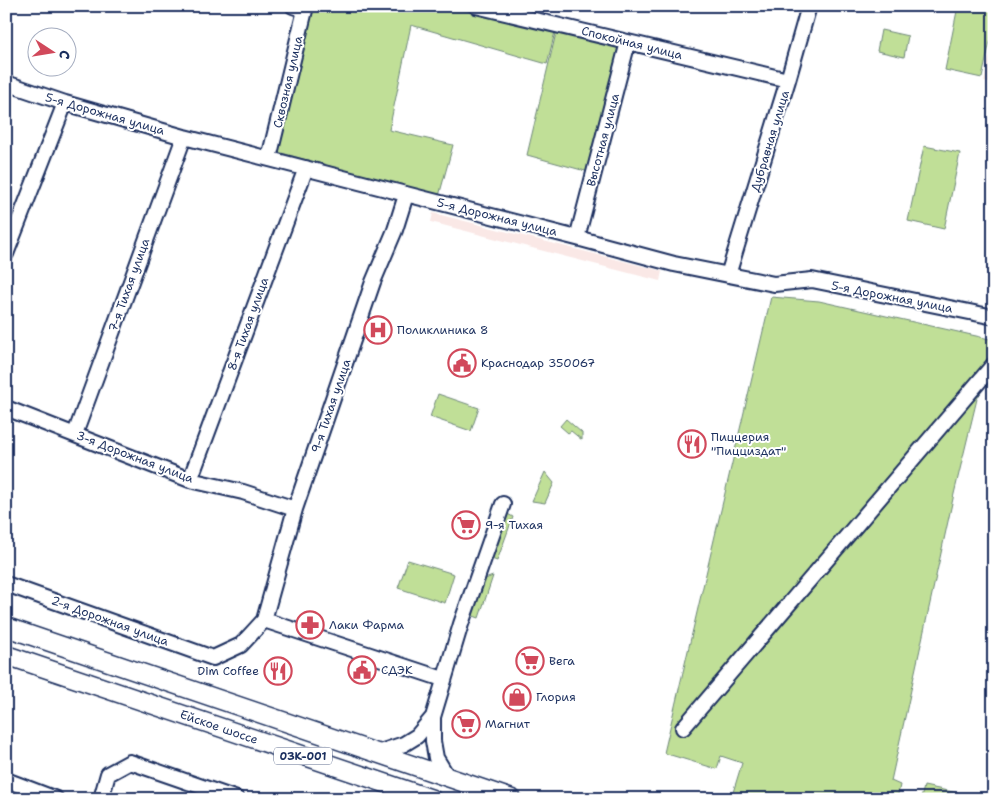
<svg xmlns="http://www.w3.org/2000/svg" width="1000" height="805" viewBox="0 0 1000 805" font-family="'Shantell Sans',sans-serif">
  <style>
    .built { fill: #fae8e6 }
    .green { fill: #c0df97; stroke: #6e877a }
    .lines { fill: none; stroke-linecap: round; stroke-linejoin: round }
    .minor-casing { stroke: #1b2f5e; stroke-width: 18 }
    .major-casing { stroke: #1b2f5e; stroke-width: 21 }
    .minor { stroke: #fff; stroke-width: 14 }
    .major { stroke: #fff; stroke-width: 18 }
    .labels { text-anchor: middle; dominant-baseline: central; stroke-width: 4; stroke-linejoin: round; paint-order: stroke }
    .shield { fill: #fff; stroke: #5f6d8e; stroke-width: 1 }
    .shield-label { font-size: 11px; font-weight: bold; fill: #1b2f5e }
    .street-label { font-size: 12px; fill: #1b2f5e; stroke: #fff }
    .poi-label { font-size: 12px; fill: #1b2f5e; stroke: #fff; text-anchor: start }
  </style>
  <rect width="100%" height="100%" fill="#fff"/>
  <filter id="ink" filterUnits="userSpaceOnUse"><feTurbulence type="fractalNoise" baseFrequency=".02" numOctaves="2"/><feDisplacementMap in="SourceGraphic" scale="10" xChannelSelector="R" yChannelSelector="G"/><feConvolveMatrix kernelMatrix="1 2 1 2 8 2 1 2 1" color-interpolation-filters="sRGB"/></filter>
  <g filter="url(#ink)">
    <!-- built -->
    <path class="built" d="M994 35V84L984 82Z
      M433 213 662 271 660 281 431 222Z"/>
    <!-- green -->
    <path class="green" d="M310 6H446L555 32 547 64 411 25 389 130 453 145 439 196 278 152Z
      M958 6H994V23L982 78 945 70Z
      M881 30 908 36 904 57 877 51Z
      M556 33 619 47 589 172 527 155Z
      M924 146 960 153 944 229 908 221Z
      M771 297 819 301 994 340V379L985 384 977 399 954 494 891 781 900 785 897 799H731L742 763 721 756 717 769 664 753Z
      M438 394 479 408 471 431 430 417Z
      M566 419 582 433V440L571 431 568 433 560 426Z
      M545 472 554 483 545 503 532 501Z
      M506 513 513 517 497 561 489 558Z
      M408 560 454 574 445 603 398 588Z
      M493 576 479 618 468 614 482 580Z
      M924 786 972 796V799H921Z"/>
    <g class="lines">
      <!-- minor casing -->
      <g class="minor-casing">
        <path id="minor" d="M293 6 305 10
          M476 6 788 80
          M6 83 65 103 184 137 577 238 674 264 774 284 812 280 994 317
          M269 158 306 6
          M577 238 628 42
          M6 254 65 103
          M728 275 788 80 809 6
          M6 408 190 480 243 492 295 509
          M75 434 184 137
          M190 480 306 168
          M6 584 213 658 241 645 264 620 295 509 373 282 395 230 406 195
          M264 620 443 679
          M683 728 994 364
          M377 753 404 744 417 736 433 717
          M447 776 436 758 433 741V717L461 624 503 504
          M6 780 56 799
          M101 799 108 774 130 762 237 799"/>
      </g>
      <!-- major casing -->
      <g class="major-casing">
        <path id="major" d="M6 627 512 799
          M6 655 432 799"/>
      </g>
      <!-- minor -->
      <use href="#minor" class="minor"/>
      <!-- major -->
      <use href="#major" class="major"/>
    </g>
  </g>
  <!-- icons -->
  <defs>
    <g id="hospital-ring" transform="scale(1.4375)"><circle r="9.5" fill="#fff" stroke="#d1495b" stroke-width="1.5"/><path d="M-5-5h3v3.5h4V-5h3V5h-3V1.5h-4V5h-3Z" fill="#d1495b"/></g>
    <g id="civic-ring" transform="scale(1.4375)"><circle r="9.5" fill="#fff" stroke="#d1495b" stroke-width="1.5"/><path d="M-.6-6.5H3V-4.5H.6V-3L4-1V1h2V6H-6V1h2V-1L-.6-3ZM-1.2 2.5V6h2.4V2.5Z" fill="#d1495b"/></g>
    <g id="restaurant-ring" transform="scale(1.4375)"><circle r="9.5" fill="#fff" stroke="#d1495b" stroke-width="1.5"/><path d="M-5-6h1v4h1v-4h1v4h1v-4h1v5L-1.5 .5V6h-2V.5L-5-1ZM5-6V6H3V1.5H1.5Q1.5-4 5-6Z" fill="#d1495b"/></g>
    <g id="supermarket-ring" transform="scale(1.4375)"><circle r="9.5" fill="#fff" stroke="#d1495b" stroke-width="1.5"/><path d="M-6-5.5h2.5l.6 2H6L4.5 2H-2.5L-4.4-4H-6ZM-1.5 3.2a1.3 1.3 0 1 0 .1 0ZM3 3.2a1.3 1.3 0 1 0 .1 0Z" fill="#d1495b"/></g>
    <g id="pharmacy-ring" transform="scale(1.4375)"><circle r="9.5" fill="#fff" stroke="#d1495b" stroke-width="1.5"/><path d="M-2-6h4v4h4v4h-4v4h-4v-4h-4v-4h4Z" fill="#d1495b"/></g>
    <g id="shop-ring" transform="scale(1.4375)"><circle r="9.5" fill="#fff" stroke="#d1495b" stroke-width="1.5"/><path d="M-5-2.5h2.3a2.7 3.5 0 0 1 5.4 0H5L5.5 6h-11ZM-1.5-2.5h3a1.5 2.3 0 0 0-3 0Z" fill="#d1495b"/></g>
  </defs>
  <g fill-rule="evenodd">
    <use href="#hospital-ring" x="378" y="330"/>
    <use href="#civic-ring" x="462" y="363"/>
    <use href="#restaurant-ring" x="692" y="444"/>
    <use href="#supermarket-ring" x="466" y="525"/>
    <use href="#pharmacy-ring" x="310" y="625"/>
    <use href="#supermarket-ring" x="530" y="661"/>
    <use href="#civic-ring" x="362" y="670"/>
    <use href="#restaurant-ring" x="278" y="671"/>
    <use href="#shop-ring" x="517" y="697"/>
    <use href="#supermarket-ring" x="466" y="724"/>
  </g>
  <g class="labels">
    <!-- shield labels -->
    <rect class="shield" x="274" y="747.5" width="58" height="17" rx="4"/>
    <g class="shield-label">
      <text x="303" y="756">03К-001</text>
    </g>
    <!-- street labels -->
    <g class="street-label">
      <text transform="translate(632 43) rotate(14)">Спокойная улица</text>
      <text transform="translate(288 82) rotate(-77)">Сквозная улица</text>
      <text transform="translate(105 114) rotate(16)">5-я Дорожная улица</text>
      <text transform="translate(603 140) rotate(-75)">Высотная улица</text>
      <text transform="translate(770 141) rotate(-73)">Дубравная улица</text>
      <text transform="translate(497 217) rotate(14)">5-я Дорожная улица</text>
      <text transform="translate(129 285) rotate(-70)">7-я Тихая улица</text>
      <text transform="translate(892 297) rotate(11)">5-я Дорожная улица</text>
      <text transform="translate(248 324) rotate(-70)">8-я Тихая улица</text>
      <text transform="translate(331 406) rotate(-71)">9-я Тихая улица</text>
      <text transform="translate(135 457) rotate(21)">3-я Дорожная улица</text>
      <text transform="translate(110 621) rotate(20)">2-я Дорожная улица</text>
      <text transform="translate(219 727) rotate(19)">Ейское шоссе</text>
    </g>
    <!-- poi labels -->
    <g class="poi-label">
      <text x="397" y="330">Поликлиника 8</text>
      <text x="481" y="363">Краснодар 350067</text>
      <text x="711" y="437">Пиццерия<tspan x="711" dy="14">"Пицциздат"</tspan></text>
      <text x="485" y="525">9-я Тихая</text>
      <text x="329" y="625">Лаки Фарма</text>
      <text x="549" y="661">Вега</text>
      <text x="381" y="670">СДЭК</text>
      <text x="259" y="671" text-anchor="end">Dim Coffee</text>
      <text x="536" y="697">Глория</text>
      <text x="485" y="724">Магнит</text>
    </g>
  </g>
  <!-- margin -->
  <rect width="1000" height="805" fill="none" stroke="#fff" stroke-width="25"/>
  <rect x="12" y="12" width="975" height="780" fill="none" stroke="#1b2f5e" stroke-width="2" filter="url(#ink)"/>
  <!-- north arrow -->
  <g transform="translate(52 52) rotate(102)"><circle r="24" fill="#ffffff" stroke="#a4acbf"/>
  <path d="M0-4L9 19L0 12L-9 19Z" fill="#d1495b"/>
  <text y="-8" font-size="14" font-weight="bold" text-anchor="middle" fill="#1b2f5e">С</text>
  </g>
</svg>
